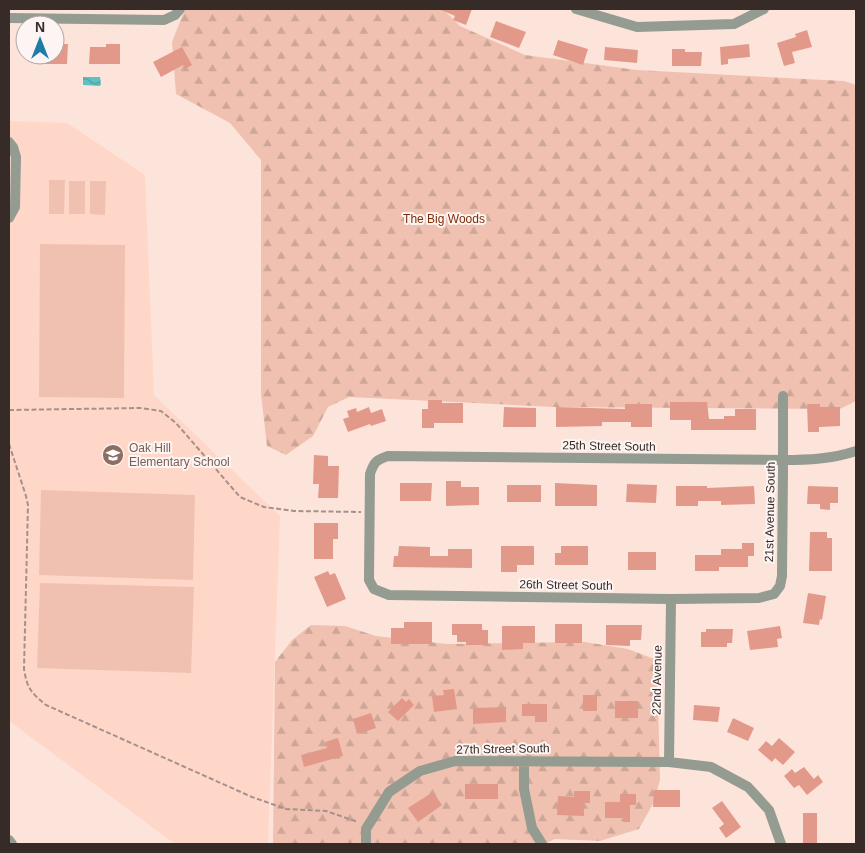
<svg xmlns="http://www.w3.org/2000/svg" width="865" height="853" viewBox="0 0 865 853" font-family="Helvetica,sans-serif">
  <style>
    .built { fill: #fed7c9 }
    .forest { fill: url(#forest-firs) }
    .pitch { fill: #f0c1b0 }
    .water { fill: url(#water-waves) }
    .building { fill: #e3998a }
    .lines { fill: none; stroke-linecap: round; stroke-linejoin: round }
    .path { stroke: #a5918b; stroke-width: 2; stroke-dasharray: 5 2.5; stroke-linecap: butt }
    .minor { stroke: #949b90; stroke-width: 10 }
    .labels { text-anchor: middle; dominant-baseline: central; stroke-width: 4; stroke-linejoin: round; paint-order: stroke }
    .park-label { font-size: 12px; fill: #802d08; stroke: #fcf5f3 }
    .street-label { font-size: 12px; fill: #372b27; stroke: #fcf5f3 }
    .education-label { font-size: 12px; fill: #785e54; stroke: #fcf5f3; text-anchor: start }
  </style>
  <defs>
    <pattern id="forest-firs" width="22" height="20" patternUnits="userSpaceOnUse" patternTransform="scale(1.25)"><rect width="22" height="20" fill="#f0c1b0"/><path d="M5 1l3.5 6h-7zM16 11l3.5 6h-7z" fill="#cea697"/></pattern>
    <pattern id="water-waves" width="16" height="10" patternUnits="userSpaceOnUse" patternTransform="scale(1.25)"><rect width="16" height="10" fill="#5fc1c3"/><path d="M0 5q4-4 8 0t8 0" fill="none" stroke="#4f9d9e"/></pattern>
  </defs>
  <rect width="100%" height="100%" fill="#fde4db"/>
  <!-- built -->
  <path class="built" d="M9 121 67 123 145 175 154 395 280 516 268 844H175L9 721Z"/>
  <!-- forest -->
  <path class="forest" d="M185 9H443L460 26 525 55 637 70 844 81 856 85V401L840 409 554 407 349 397 328 407 313 436 286 455 267 446 261 394V160L230 123 176 94 172 42Z
    M311 625 345 626 376 636 447 644 585 642 628 649 657 660 660 780 654 802 639 829 600 841 555 839 545 844H273L275 662 292 640Z"/>
  <!-- pitch -->
  <path class="pitch" d="M49 180H65L64 214H49Z
    M69 181H85V214H69Z
    M90 181H106L105 215 90 214Z
    M40 244 125 245 124 398 39 397Z
    M41 490 195 495 193 580 39 575Z
    M40 583 194 587 191 673 37 668Z"/>
  <!-- water -->
  <path class="water" d="M83 77H100L101 84 100 86 83 85Z"/>
  <!-- building -->
  <path class="building" d="M439 9H472L466 25 453 20 455 16Z
    M496 21 526 32 519 48 490 37Z
    M807 30 812 47 792 52 795 63 784 66 777 43 796 37 795 34Z
    M558 40 588 49 583 65 553 55Z
    M55 44H68L67 64H36V55H55Z
    M106 44H120V64H89L90 47H106Z
    M749 44 750 57 728 59V64L721 65 720 47Z
    M182 47 192 65 185 69 183 65 161 77 153 62Z
    M605 47 638 50 637 63 604 60Z
    M672 49H685V52H702L701 66H672Z
    M428 400H442V403H463V423H434V428H422V409H428Z
    M670 402H707L709 419H724V416H735V409H756V430H691V420H670Z
    M625 404H652V427H631V422H602V426L556 427V407L625 409Z
    M807 404H820V407H840V426L819 427V432H808Z
    M369 407 371 413 382 409 386 421 371 426 370 424 348 432 343 419 349 417 347 411 356 408 357 412Z
    M504 407 536 408V427H503Z
    M314 455 328 456V466H339L338 498H318L319 484H313Z
    M446 481H461V487H479V505L446 506Z
    M400 483H432L431 501H400Z
    M555 483 597 485V506H555Z
    M627 484 657 485 656 503 626 502Z
    M507 485H541V502H507Z
    M676 486H707V488L754 486 755 504 721 505V501H698V506H676Z
    M808 486 838 487V503H830V510L820 509V504H807Z
    M314 523H338V539H333V559H314Z
    M810 532H827V538H832V571H809Z
    M742 543H754V556H748V567H719V571H695V555H721V549H742Z
    M399 546 430 547V556H448V549H472V568L393 567 394 556H398Z
    M501 546H534V565H517V572H501Z
    M561 546H588V565H555V553H561Z
    M628 552H656V570H628Z
    M328 571 330 575 335 573 346 599 327 607 314 577Z
    M808 593 826 596 822 620 820 619 819 625 803 623Z
    M404 622H432V644H391V628H404Z
    M452 624H482V630H488V645H466V642H457V635H452Z
    M555 624H582V643H555Z
    M606 625H642L641 640H630V646L606 645Z
    M502 626H535V643H523V649L502 650Z
    M780 626 782 638 777 639 778 647 750 650 747 631Z
    M706 629H733L732 643H727V647H701V632H706Z
    M454 689 457 709 434 712 432 696 444 695 443 690Z
    M583 695H597V711H583Z
    M402 698 406 702 409 699 414 705 398 721 388 712Z
    M615 701H638V718H615Z
    M522 704H547V722H535V716H522Z
    M694 705 720 707 718 722 693 720Z
    M506 707V722L473 724V708Z
    M371 713 376 728 357 734 353 719Z
    M733 718 754 728 748 741 727 732Z
    M338 738 343 756 304 767 301 755 327 748 325 742Z
    M779 738 795 752 783 765 775 758 772 762 758 750 766 741 772 746Z
    M804 767 814 779 818 775 823 782 807 795 799 785 794 788 784 776 792 769 795 773Z
    M465 784H498V799H465Z
    M654 790H680V807H653Z
    M574 791H590V803H584V816L557 815 558 796 574 797Z
    M433 792 442 805 418 822 408 808Z
    M620 794H636V805H630V822H623V818H605V802H620Z
    M722 801 741 827 726 838 719 828 724 824 712 808Z
    M803 813H817V844H803Z"/>
  <g class="lines">
    <!-- path -->
    <path class="path" d="M9 410 140 408 161 411 176 423 240 497 264 507 294 511 361 512
      M9 444 26 496 28 505 24 669C27 688 31 693 46 705L252 797 286 809 326 811 358 822"/>
    <!-- minor -->
    <path class="minor" d="M576 9 637 27 734 24 764 9
      M9 18 164 20 175 15 180 9
      M9 142 13 147 16 157 15 207 9 218
      M783 396C783 421 783 446 783 471L782 576 780 586 774 594 759 598 671 599 389 595 374 589 369 580 370 474C374 462 376 460 388 456L783 460C808 460 832 459 856 451
      M524 761V789L532 828 542 844
      M669 762 671 599
      M9 840 12 844
      M366 844V829L389 792 420 771 455 761 669 762 711 767 748 787 769 810 781 844"/>
  </g>
  <!-- icons -->
  <defs>
    <g id="school-disc" transform="scale(1.125)"><circle r="9.5" fill="#8d6e63" stroke="#fcf5f3"/><path d="M0-5L7-2L0 1L-7-2ZM-4 1L0 2.5L4 1V4Q0 6-4 4Z" fill="#fff"/></g>
  </defs>
  <g fill-rule="evenodd">
    <use href="#school-disc" x="113" y="455"/>
  </g>
  <g class="labels">
    <!-- park labels -->
    <g class="park-label">
      <text x="444" y="219">The Big Woods</text>
    </g>
    <!-- street labels -->
    <g class="street-label">
      <text transform="translate(609 446) rotate(1)">25th Street South</text>
      <text transform="translate(770 512) rotate(-89)">21st Avenue South</text>
      <text transform="translate(566 585) rotate(1)">26th Street South</text>
      <text transform="translate(657 680) rotate(-89)">22nd Avenue</text>
      <text transform="translate(503 749) rotate(-1)">27th Street South</text>
    </g>
    <!-- education labels -->
    <g class="education-label">
      <text x="129" y="448">Oak Hill<tspan x="129" dy="14">Elementary School</tspan></text>
    </g>
  </g>
  <!-- border -->
  <rect width="865" height="853" fill="none" stroke="#372b27" stroke-width="20"/>
  <!-- north arrow -->
  <g transform="translate(40 40)"><circle r="24" fill="#fcf5f3" stroke="#ada4a1"/>
  <path d="M0-4L9 19L0 12L-9 19Z" fill="#1f7ca9"/>
  <text y="-8" font-size="14" font-weight="bold" text-anchor="middle" fill="#372b27">N</text>
  </g>
</svg>
